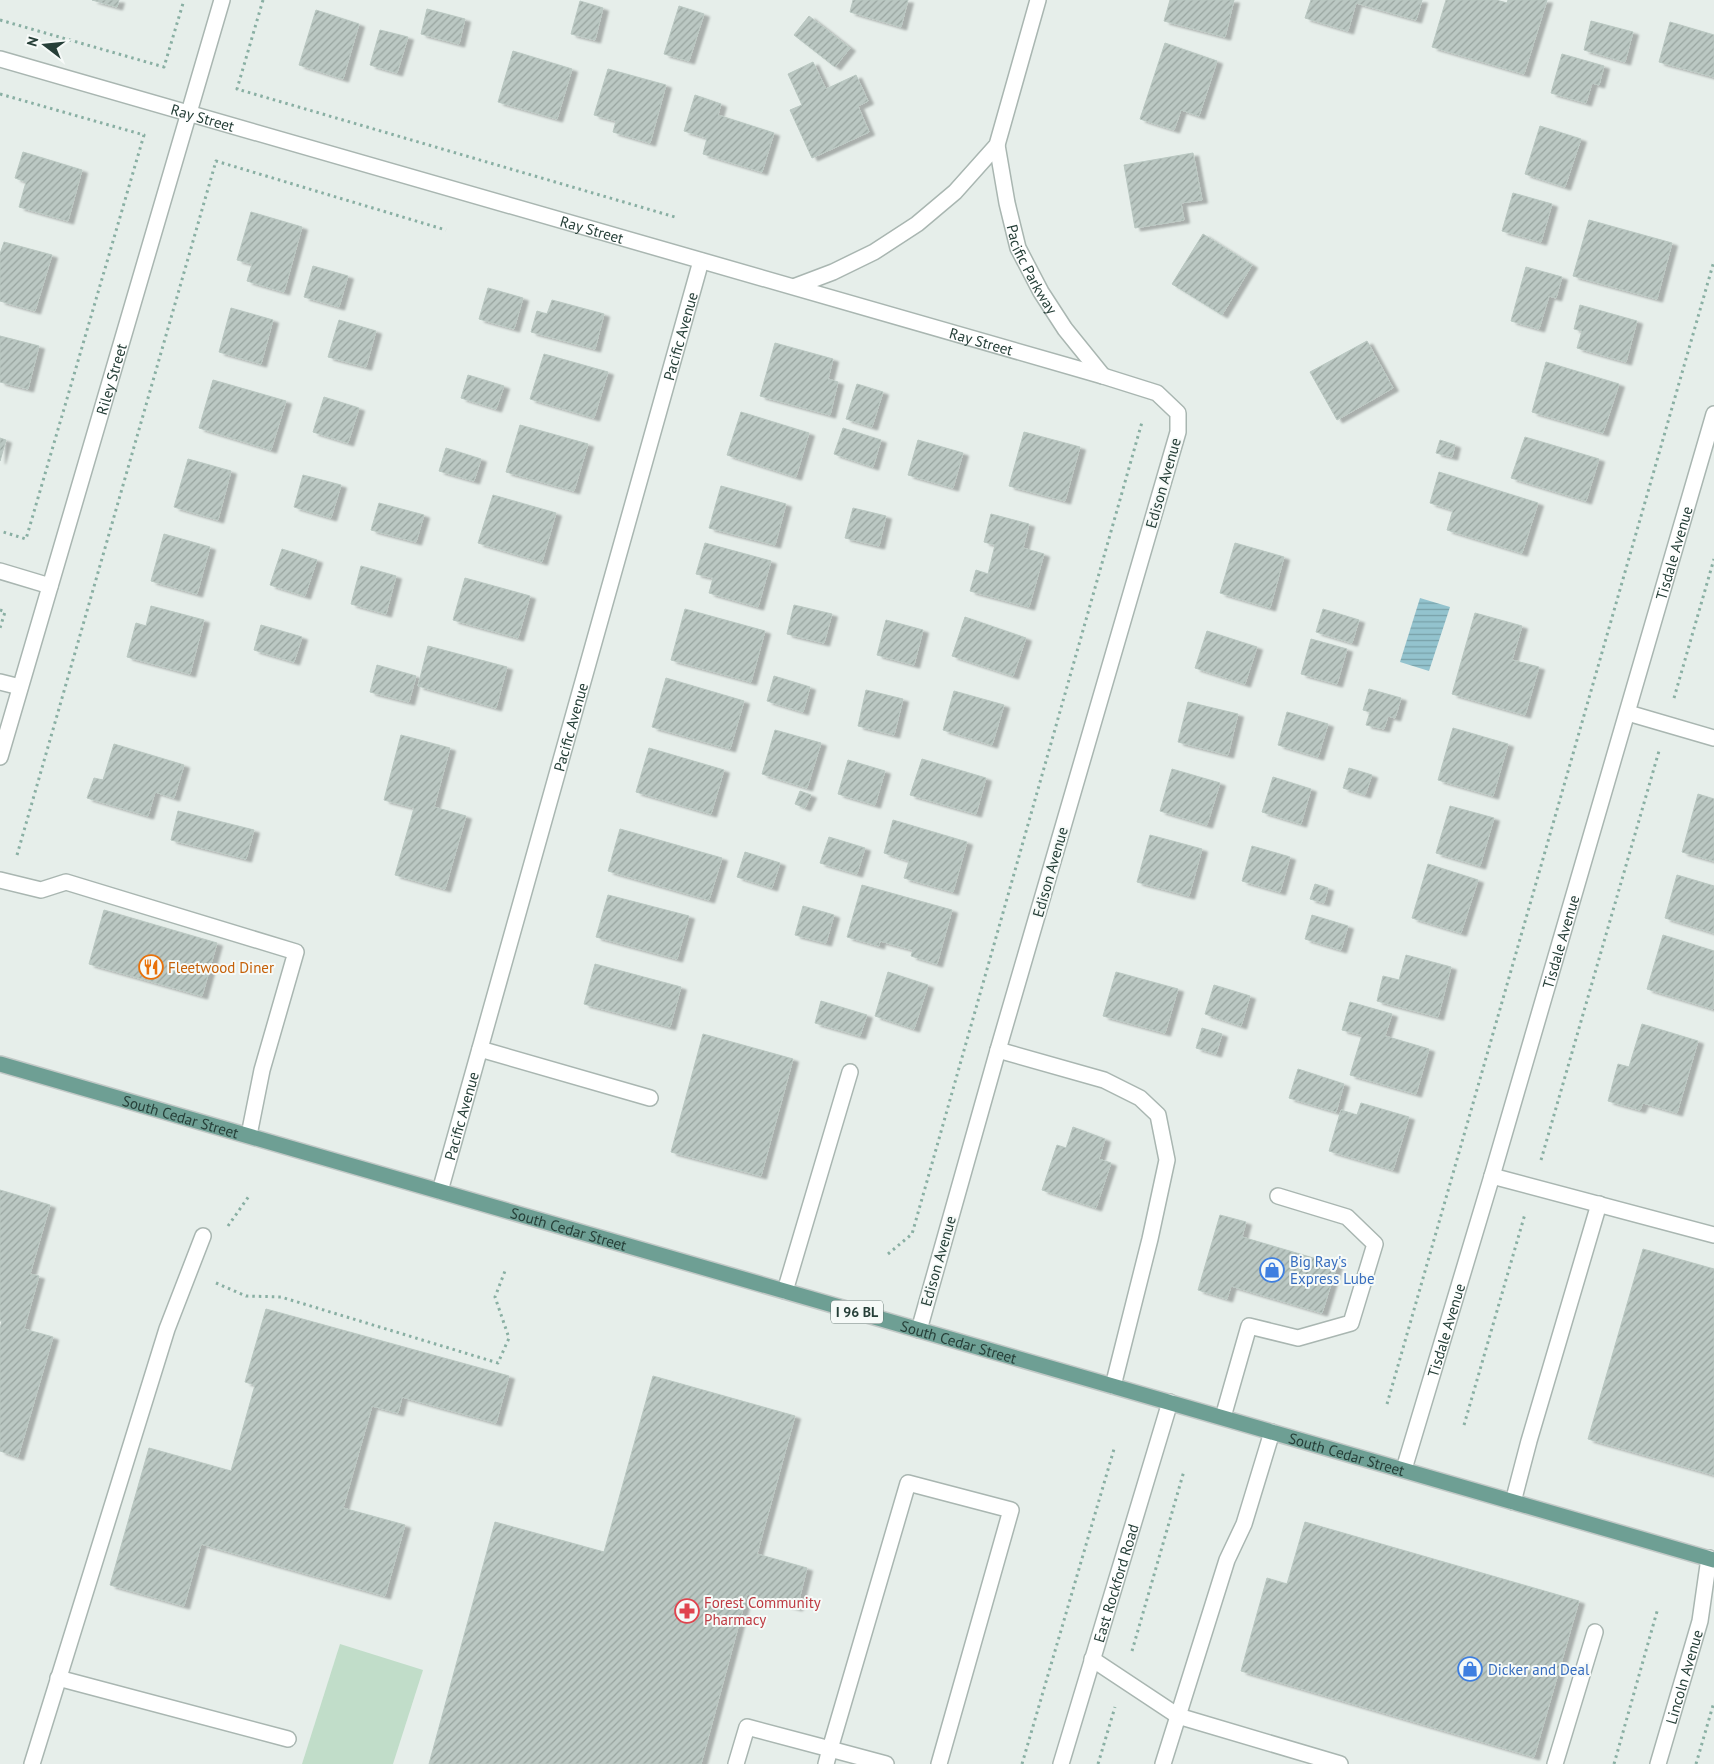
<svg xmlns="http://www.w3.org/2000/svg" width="1714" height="1764" viewBox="0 0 1714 1764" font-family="'PT Sans',sans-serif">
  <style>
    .grass { fill: #c1ddc9 }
    .water { fill: url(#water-rules) }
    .building { fill: url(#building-hatch); stroke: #b9c7c1; filter: url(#shadow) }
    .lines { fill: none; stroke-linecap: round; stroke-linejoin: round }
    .minor-casing { stroke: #a9b6b1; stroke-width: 18 }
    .major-casing { stroke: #c2c9c7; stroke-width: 18 }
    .path { stroke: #89afa3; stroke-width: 3; stroke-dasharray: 2.5 4; stroke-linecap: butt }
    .minor { stroke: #fff; stroke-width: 15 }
    .major { stroke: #6e9f94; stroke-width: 15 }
    .labels { text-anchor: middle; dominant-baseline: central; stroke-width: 4; stroke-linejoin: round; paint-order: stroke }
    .shield { fill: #f6faf8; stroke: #647772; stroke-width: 1 }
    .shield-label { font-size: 14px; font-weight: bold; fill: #263f38 }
    .street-label { font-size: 15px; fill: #263f38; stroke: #f6faf8 }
    .food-label { font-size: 15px; fill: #c56008; stroke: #f6faf8; text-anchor: start }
    .shop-label { font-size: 15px; fill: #366cbe; stroke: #f6faf8; text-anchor: start }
    .health-label { font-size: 15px; fill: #be3a42; stroke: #f6faf8; text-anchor: start }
  </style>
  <defs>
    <pattern id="water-rules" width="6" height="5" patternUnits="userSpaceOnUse" patternTransform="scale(1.25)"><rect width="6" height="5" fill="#93c3ce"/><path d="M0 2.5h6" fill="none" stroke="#78a0a8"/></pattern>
    <pattern id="building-hatch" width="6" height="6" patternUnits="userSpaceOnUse" patternTransform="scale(1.25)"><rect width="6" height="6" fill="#bbc8c3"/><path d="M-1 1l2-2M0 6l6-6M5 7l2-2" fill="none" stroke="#98a49f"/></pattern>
    <filter id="shadow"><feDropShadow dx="5.5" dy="3" stdDeviation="1" flood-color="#0004"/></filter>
  </defs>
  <rect width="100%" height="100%" fill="#e6eeea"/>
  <!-- grass -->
  <path class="grass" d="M340 1644 423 1670 393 1764H302Z"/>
  <!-- water -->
  <path class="water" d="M1420 598 1450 607 1429 671 1400 662Z"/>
  <!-- building -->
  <path class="building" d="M92 0H119L117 7Z
    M853 0H908L901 27 850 12Z
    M1170 0H1234L1225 37 1164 21Z
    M1311 0H1422L1416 20 1356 3 1348 31 1305 18Z
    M1446 0H1496L1507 3 1508 0H1547L1524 74 1432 47Z
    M580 1 603 8 595 40 571 34Z
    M679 6 704 14 689 61 664 54Z
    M427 9 465 19 459 44 421 34Z
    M316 10 359 24 343 79 299 65Z
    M809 16 850 48 835 67 794 35Z
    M1591 21 1633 32 1625 62 1584 50Z
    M1670 22 1714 35V77L1659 62Z
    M380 30 408 37 397 73 370 65Z
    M1165 43 1217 61 1199 116 1181 110 1174 130 1140 119Z
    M513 51 572 69 557 119 498 102Z
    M1562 54 1604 66 1599 85 1592 83 1586 103 1551 93Z
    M813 62 826 89 856 75 868 101 858 106 869 132 812 158 790 110 802 105 788 74Z
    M608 69 666 85 650 143 613 132 616 121 594 115Z
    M695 95 721 104 718 115 774 133 762 172 703 154 707 138 684 131Z
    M1540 126 1581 139 1565 187 1525 174Z
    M23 152 82 170 68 221 19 207 26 182 15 178Z
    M1193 153 1202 200 1181 203 1184 220 1135 228 1124 165Z
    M1513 193 1552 204 1541 242 1502 231Z
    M251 212 302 227 284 292 247 281 252 264 237 260Z
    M1589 220 1672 243 1657 299 1573 276Z
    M1203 234 1252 265 1222 315 1172 284Z
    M4 242 52 255 35 311 0 301V254Z
    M313 266 348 276 339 307 304 297Z
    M1526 267 1562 277 1556 298 1549 296 1539 329 1511 321Z
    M488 288 523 298 514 329 479 319Z
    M552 300 604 314 595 349 531 332 537 311 547 314Z
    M1580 305 1637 321 1626 362 1577 348 1582 331 1574 329Z
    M231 308 273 320 261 364 219 352Z
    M339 320 376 331 366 367 328 357Z
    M0 336 39 346 28 389 0 382Z
    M1367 341 1393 388 1337 420 1310 372Z
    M775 343 833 359 828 379 838 382 830 415 760 396Z
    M544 354 608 372 594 418 530 399Z
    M1546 362 1619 384 1603 433 1532 412Z
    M468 375 504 386 496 409 461 398Z
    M213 380 286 401 271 450 199 428Z
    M857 384 883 392 872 427 846 419Z
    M324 397 359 408 348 443 313 432Z
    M741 412 809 433 796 477 727 455Z
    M520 425 588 444 574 491 506 472Z
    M843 428 881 440 873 467 834 454Z
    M1024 432 1080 447 1065 501 1009 486Z
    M1525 437 1599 459 1586 501 1511 478Z
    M0 438 6 440 0 461Z
    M918 440 963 453 953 488 908 475Z
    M1440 440 1455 445 1452 457 1436 453Z
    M446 448 481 459 474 481 439 471Z
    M188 459 231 471 218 520 174 507Z
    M1439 472 1538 503 1522 553 1447 530 1453 510 1430 503Z
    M303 475 341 485 331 518 294 507Z
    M721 486 786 504 775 545 709 528Z
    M493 495 556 513 542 562 478 543Z
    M379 503 424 515 416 542 371 530Z
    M853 508 886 516 879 546 845 538Z
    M991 514 1029 524 1023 548 1044 554 1029 607 970 591 976 570 988 574 995 545 984 542Z
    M164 534 210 547 197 594 151 581Z
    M705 543 771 561 758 607 709 593 713 578 696 574Z
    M1235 543 1284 557 1270 608 1220 593Z
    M282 549 317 560 305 596 270 585Z
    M361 566 396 576 386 614 351 604Z
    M465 578 530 596 518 638 453 620Z
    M794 605 832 614 824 643 787 634Z
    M151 606 204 620 190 674 127 657 136 623 146 626Z
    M685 609 765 631 751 682 671 660Z
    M1323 609 1359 620 1352 643 1316 632Z
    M1475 613 1522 626 1512 660 1539 667 1525 715 1452 694Z
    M965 617 1026 638 1013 676 952 656Z
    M886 620 923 630 914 665 877 655Z
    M261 625 302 637 294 662 254 650Z
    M1207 631 1257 647 1245 684 1195 668Z
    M1311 639 1347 649 1337 684 1301 674Z
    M428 646 507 667 496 708 418 686Z
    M377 665 416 676 409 702 370 692Z
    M774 676 810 687 803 712 767 701Z
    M666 678 744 701 730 749 652 727Z
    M1369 689 1401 698 1395 718 1388 716 1384 729 1366 725 1370 712 1363 710Z
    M866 690 903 699 894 735 858 726Z
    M954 691 1004 705 992 745 943 730Z
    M1188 702 1238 714 1228 755 1178 742Z
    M1287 712 1328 724 1318 757 1278 745Z
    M1453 728 1508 744 1493 796 1438 780Z
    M775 730 821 743 807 788 762 774Z
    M401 735 450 748 434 807 466 816 445 889 395 875 414 808 384 800Z
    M114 744 184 765 174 798 155 792 148 816 87 798 94 778 103 780Z
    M649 748 724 770 711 814 636 792Z
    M922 759 986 778 976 814 910 795Z
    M848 760 885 771 875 805 838 794Z
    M1349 768 1372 775 1365 795 1343 788Z
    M1172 769 1220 783 1207 825 1160 811Z
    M1273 777 1311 789 1301 824 1262 812Z
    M800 791 811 795 805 808 795 804Z
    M1698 794 1714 799V861L1682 852Z
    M1450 806 1494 818 1480 866 1436 853Z
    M178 811 254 830 246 859 171 840Z
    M893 820 967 842 953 892 904 878 909 861 884 853Z
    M620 829 722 858 709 900 608 871Z
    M1150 835 1202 849 1189 896 1137 882Z
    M829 837 865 848 857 874 820 863Z
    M1252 846 1290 857 1280 892 1242 881Z
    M745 852 780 863 772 888 737 877Z
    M1428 864 1478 880 1461 933 1412 918Z
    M1677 875 1714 886V933L1665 918Z
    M1315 884 1328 888 1324 903 1310 899Z
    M862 885 952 910 937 964 911 956 913 950 880 941 879 946 847 937Z
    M608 895 689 916 677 959 596 937Z
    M803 906 834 915 826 943 795 935Z
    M104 910 217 943 202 996 89 964Z
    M1312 915 1348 926 1341 950 1305 939Z
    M1663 935 1714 951 1713 1009 1647 989Z
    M1406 955 1451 967 1438 1017 1377 1001 1383 976 1399 980Z
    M595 964 681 987 670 1027 584 1004Z
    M888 972 928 985 914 1029 875 1016Z
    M1116 972 1178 989 1165 1033 1103 1016Z
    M1214 985 1250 996 1241 1026 1205 1014Z
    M821 1001 867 1015 860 1036 815 1023Z
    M1350 1002 1392 1014 1385 1036 1429 1049 1416 1094 1350 1075 1362 1035 1342 1030Z
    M1642 1024 1698 1041 1677 1113 1643 1103 1640 1110 1608 1101 1618 1064 1629 1067Z
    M1202 1028 1222 1034 1216 1054 1196 1048Z
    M703 1034 793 1059 761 1176 671 1152Z
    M1298 1069 1344 1084 1336 1112 1289 1098Z
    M1361 1103 1409 1117 1393 1170 1329 1151 1341 1110 1357 1115Z
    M1073 1127 1105 1139 1099 1159 1111 1163 1096 1208 1042 1190 1057 1145 1066 1148Z
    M0 1190 50 1205 30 1274 39 1276 24 1329 53 1337 18 1457 0 1451V1328L2 1321H0Z
    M1220 1215 1246 1222 1242 1237 1337 1265 1322 1313 1231 1286 1227 1299 1198 1290Z
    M1643 1249 1714 1269V1475L1588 1439Z
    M266 1309 509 1376 496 1423 402 1397 398 1413 372 1406 343 1508 405 1525 385 1596 201 1544 184 1606 110 1585 149 1448 231 1471 255 1385 245 1382Z
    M653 1376 795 1416 757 1554 807 1568 797 1608 747 1594 701 1764H429L495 1522 604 1552Z
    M1305 1522 1579 1601 1534 1757 1241 1671 1267 1578 1287 1584Z"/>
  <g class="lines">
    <!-- minor casing -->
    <g class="minor-casing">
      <g id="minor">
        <path id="s1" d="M0 59 1103 376 1157 393 1178 413V432L998 1050 919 1330"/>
        <path id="s2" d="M997 145 1007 203 1018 248 1041 292 1065 329 1103 376"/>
        <path d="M796 286 833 272 874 252 917 224 955 192 997 145 1038 0"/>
        <path d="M0 571 50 586"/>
        <path d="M0 682 20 687"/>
        <path d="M1628 713 1714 738"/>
        <path id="s3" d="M0 757 222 0"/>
        <path d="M0 880 41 890 66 882 296 952 262 1070 249 1135"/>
        <path d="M480 1049 650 1098"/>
        <path d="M998 1050 1104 1080 1140 1098 1158 1115 1167 1160 1150 1239 1113 1386"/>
        <path d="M1492 1176 1714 1235"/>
        <path id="s4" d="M440 1191 701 261"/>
        <path d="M785 1291 850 1072"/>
        <path d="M1223 1417 1249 1326 1298 1338 1351 1323 1375 1244 1347 1217 1278 1196"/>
        <path id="s5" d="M1404 1469 1492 1176 1714 414"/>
        <path d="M1513 1502 1529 1441 1599 1204"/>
        <path d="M1092 1659 1178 1716 1340 1764"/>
        <path d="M58 1678 288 1739"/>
        <path d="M32 1764 167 1329 203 1236"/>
        <path d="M736 1764 747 1727 830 1749 908 1483 1011 1510 939 1764"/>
        <path d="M826 1764 830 1749 886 1764"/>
        <path id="s6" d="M1061 1764 1170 1402"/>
        <path d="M1163 1764 1227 1560 1244 1524 1272 1432"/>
        <path d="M1555 1764 1595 1632"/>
        <path id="s7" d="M1658 1764 1700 1621 1709 1558"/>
      </g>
    </g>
    <!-- major casing -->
    <g class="major-casing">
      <g id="major">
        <path id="s8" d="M0 1064 1714 1560"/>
      </g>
    </g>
    <!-- path -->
    <path class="path" d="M263 0 237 89 675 217
      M0 20 164 67 184 0
      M0 94 144 135 26 539 0 531
      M0 610 5 612 0 628
      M1674 698 1714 559
      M17 855 216 161 446 230
      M1541 1160 1659 751
      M228 1226 249 1196
      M888 1254 912 1234 1142 422
      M216 1283 246 1296 281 1297 498 1363 509 1338 495 1297 505 1271
      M1387 1404 1714 261
      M1464 1425 1525 1214
      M1132 1651 1184 1471
      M1022 1764 1114 1449
      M1098 1764 1115 1707
      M1614 1764 1658 1608
      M1696 1764 1714 1702"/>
    <!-- minor -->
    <use href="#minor" class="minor"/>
    <!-- major -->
    <use href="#major" class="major"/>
  </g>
  <!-- icons -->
  <defs>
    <g id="restaurant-ring" transform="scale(1.25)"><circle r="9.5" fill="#f6faf8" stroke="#e8710a" stroke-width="1.5"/><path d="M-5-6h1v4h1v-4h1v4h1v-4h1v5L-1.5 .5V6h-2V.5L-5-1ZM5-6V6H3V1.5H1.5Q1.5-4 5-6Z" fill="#e8710a"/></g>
    <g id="shop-ring" transform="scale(1.25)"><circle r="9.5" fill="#f6faf8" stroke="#3f7fe0" stroke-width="1.5"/><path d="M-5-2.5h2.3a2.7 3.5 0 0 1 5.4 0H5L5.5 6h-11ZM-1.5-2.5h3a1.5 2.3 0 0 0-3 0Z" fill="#3f7fe0"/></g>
    <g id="pharmacy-ring" transform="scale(1.25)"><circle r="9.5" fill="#f6faf8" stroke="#e0444e" stroke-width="1.5"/><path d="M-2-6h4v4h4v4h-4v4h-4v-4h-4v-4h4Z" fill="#e0444e"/></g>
  </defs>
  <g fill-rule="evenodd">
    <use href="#restaurant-ring" x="151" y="967"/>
    <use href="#shop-ring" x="1272" y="1270"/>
    <use href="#pharmacy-ring" x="687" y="1611"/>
    <use href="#shop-ring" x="1470" y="1669"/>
  </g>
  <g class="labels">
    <!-- shield labels -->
    <rect class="shield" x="831" y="1300.5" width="52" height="23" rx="4"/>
    <g class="shield-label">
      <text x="857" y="1312">I 96 BL</text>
    </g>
    <!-- street labels -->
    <g class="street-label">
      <text stroke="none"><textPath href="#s1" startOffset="211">Ray Street</textPath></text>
      <text stroke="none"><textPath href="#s1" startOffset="616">Ray Street</textPath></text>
      <text stroke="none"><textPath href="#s2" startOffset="130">Pacific Parkway</textPath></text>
      <text stroke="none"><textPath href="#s4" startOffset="888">Pacific Avenue</textPath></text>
      <text stroke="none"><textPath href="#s1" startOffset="1021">Ray Street</textPath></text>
      <text stroke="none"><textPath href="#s3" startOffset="394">Riley Street</textPath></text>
      <text transform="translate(1163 483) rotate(-74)">Edison Avenue</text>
      <text stroke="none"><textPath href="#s5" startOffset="955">Tisdale Avenue</textPath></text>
      <text stroke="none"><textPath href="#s4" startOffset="482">Pacific Avenue</textPath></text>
      <text transform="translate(1050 872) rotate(-74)">Edison Avenue</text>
      <text stroke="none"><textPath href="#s5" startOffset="550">Tisdale Avenue</textPath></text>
      <text stroke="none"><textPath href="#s8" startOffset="188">South Cedar Street</textPath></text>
      <text stroke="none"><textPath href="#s4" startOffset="78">Pacific Avenue</textPath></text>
      <text stroke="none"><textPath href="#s8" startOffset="592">South Cedar Street</textPath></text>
      <text transform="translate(938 1261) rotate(-74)">Edison Avenue</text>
      <text stroke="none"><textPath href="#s5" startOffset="145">Tisdale Avenue</textPath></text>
      <text stroke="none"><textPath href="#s8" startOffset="998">South Cedar Street</textPath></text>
      <text stroke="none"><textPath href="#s8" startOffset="1402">South Cedar Street</textPath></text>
      <text stroke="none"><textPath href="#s6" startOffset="189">East Rockford Road</textPath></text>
      <text stroke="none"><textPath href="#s7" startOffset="91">Lincoln Avenue</textPath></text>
    </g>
    <!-- food labels -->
    <g class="food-label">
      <text x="168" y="967">Fleetwood Diner</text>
    </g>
    <!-- shop labels -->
    <g class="shop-label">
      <text x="1290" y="1261">Big Ray's<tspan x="1290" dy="17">Express Lube</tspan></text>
      <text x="1488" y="1669">Dicker and Deal</text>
    </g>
    <!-- health labels -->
    <g class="health-label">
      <text x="704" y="1602">Forest Community<tspan x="704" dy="17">Pharmacy</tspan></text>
    </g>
  </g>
  <!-- north arrow -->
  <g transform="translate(45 45) rotate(286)" stroke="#f6faf8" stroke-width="4" paint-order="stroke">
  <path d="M0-4L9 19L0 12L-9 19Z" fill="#263f38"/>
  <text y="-8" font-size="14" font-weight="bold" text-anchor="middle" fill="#263f38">N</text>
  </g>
</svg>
